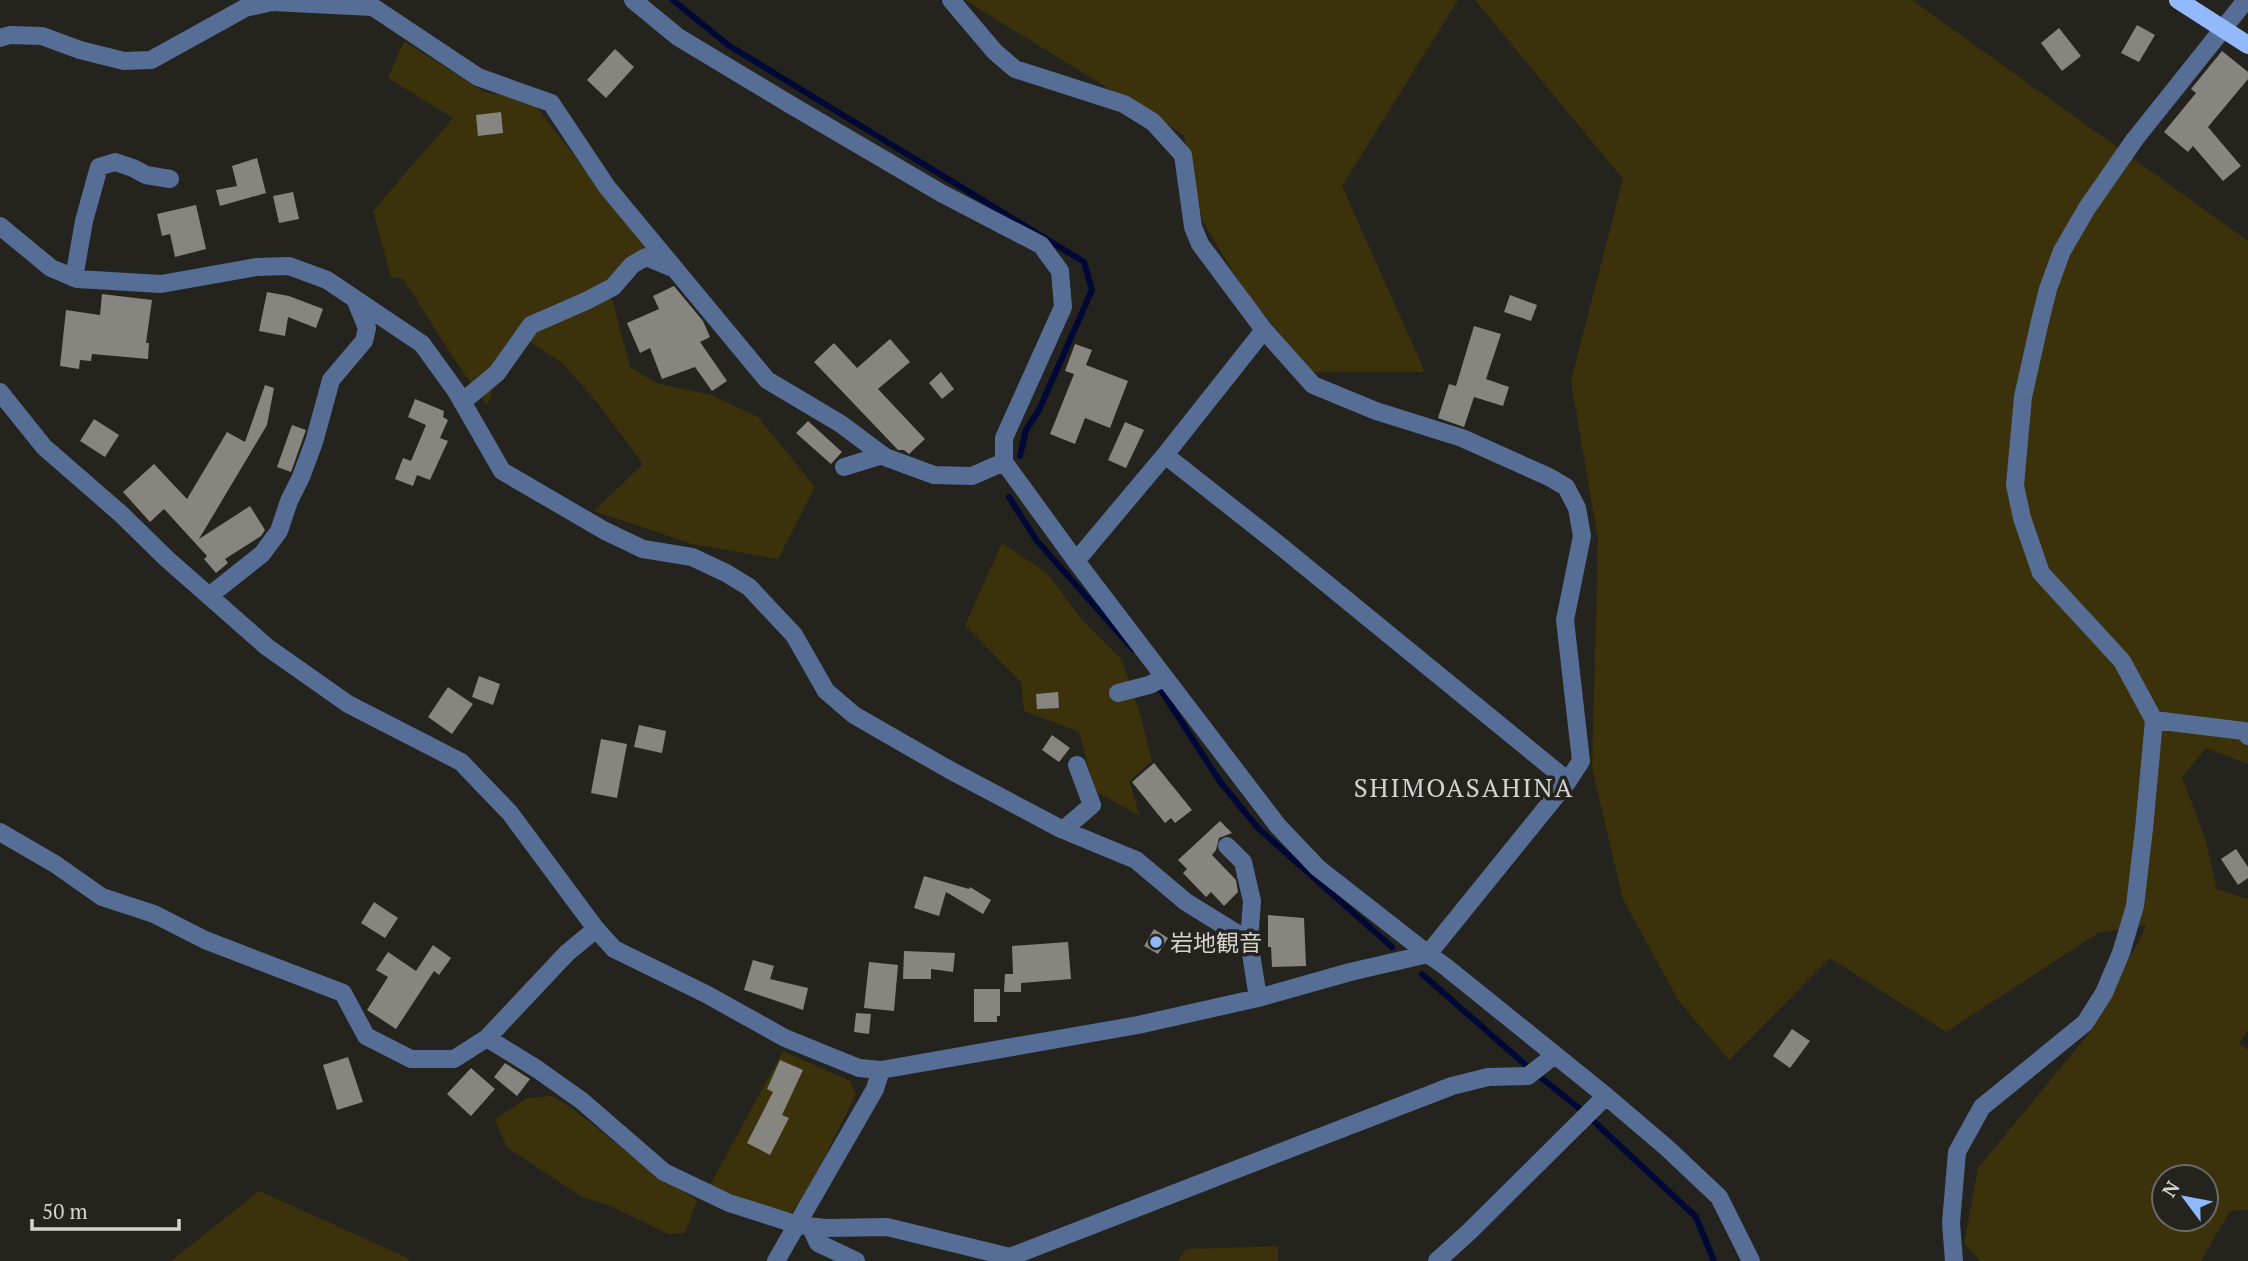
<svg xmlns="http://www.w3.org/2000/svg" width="2248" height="1261" viewBox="0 0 2248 1261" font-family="'PT Serif','Noto Sans JP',serif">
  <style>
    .green { fill: #3b320b; fill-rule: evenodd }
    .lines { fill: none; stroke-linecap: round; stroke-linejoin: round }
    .stream { stroke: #000836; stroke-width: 6 }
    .building { fill: #87857f }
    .minor { stroke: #566e95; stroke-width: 18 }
    .major { stroke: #92b9fb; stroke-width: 18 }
    .poi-dot { fill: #8fb8fd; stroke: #24231e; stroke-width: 2.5 }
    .labels { text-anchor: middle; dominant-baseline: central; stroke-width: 7; stroke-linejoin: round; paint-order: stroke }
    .poi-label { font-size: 23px; fill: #d5d4d1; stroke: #24231e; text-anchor: start }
    .quarter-label { font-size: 26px; letter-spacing: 2px; fill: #d5d4d1; stroke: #24231e }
  </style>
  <rect width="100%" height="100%" fill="#24231e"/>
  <!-- green -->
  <path class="green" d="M965 0H1458L1342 186 1425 372H1313L1248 296 1203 222 1184 135Z
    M1475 0H1912L2248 241V764L2206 748 2182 777 2205 838 2217 889 2248 899V1030L2239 1043 2248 1050V1210L2230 1211 2201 1261H1980L1964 1243 1978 1168 2091 1031 2147 925 2098 933 1946 1032 1830 958 1729 1060 1678 1000 1623 899 1592 768 1598 539 1571 381 1623 179ZM2164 1177H2206V1219H2164Z
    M404 41 485 92 532 101 610 202 655 255 611 294 630 367 656 383 711 395 758 417 815 487 778 559 692 544 594 511 643 464 596 401 561 362 514 332 487 405C456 365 431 321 403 279L391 277 373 211 453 118 388 78Z
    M1002 543 1048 574 1082 620 1122 660 1141 717 1152 761 1129 781 1140 816 1095 791 1079 732 1024 711 1021 682 965 625Z
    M783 1051 850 1081 856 1094 804 1199 791 1213 769 1209 710 1185Z
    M552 1096 573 1109 659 1177 697 1200 685 1233 668 1234 611 1206 582 1197 507 1147 495 1120 527 1098Z
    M259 1191 408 1258 409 1261H171Z
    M1278 1246V1261H1177L1186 1249Z"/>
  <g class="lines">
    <!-- stream -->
    <path class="stream" d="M673 0 728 45 1084 262 1092 290 1039 410 1026 430 1020 456
      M1009 497 1037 541 1133 649
      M1157 684 1221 783 1258 828 1392 947
      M1422 974 1529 1068 1585 1113 1696 1217 1714 1261"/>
  </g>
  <!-- building -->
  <path class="building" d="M2137 25 2155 35 2139 62 2121 53Z
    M2059 28 2081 56 2062 71 2041 43Z
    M615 49 634 67 606 98 587 80Z
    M2222 51 2248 72V79L2208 127 2241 166 2223 181 2193 146 2188 152 2164 132 2196 93 2191 89Z
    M501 112 503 133 478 136 476 115Z
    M257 158 266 193 220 206 216 190 237 186 232 166Z
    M293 192 299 219 279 223 273 196Z
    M196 205 206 249 175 257 170 234 162 236 157 214Z
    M674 286 703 321 710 337 700 342 727 381 712 391 695 367 662 379 650 348 640 353 627 323 659 309 653 296Z
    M267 292 289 296 323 309 316 328 288 317 285 336 259 331Z
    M102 294 152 300 146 343H149L148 359 92 354 91 361 80 360 79 369 60 366 66 310 100 315Z
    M1510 295 1537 305 1531 321 1504 312Z
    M1474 326 1501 334 1486 379 1509 387 1503 406 1474 397 1464 427 1438 418 1449 384 1456 386Z
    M890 339 910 362 878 389 925 439 909 454 904 450H898L814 362 834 343 857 368Z
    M1075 344 1092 350 1086 365 1128 381 1110 428 1085 418 1075 444 1050 434 1074 374 1065 371Z
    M941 372 954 389 942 399 929 383Z
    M265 385 274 388 267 425 199 539 250 506 265 530 261 536 225 559 228 563 216 573 204 559 207 556 164 509 150 522 123 492 154 464 187 499 227 432 245 442Z
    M415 399 444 411 443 417 448 420 440 438 448 441 430 480 417 475 413 486 395 479 403 458 411 461 426 425 408 417Z
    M94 419 119 435 105 457 80 441Z
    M808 421 842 452 831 464 796 433Z
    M1125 422 1144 430 1126 468 1108 460Z
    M292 425 306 430 291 472 277 467Z
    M479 676 500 684 493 705 472 697Z
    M448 687 473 704 452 734 428 717Z
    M1058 692 1059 708 1037 709 1036 694Z
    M639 725 666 731 662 753 634 747Z
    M1052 735 1070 748 1059 762 1042 750Z
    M601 739 627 744 617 798 591 793Z
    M1154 763 1192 810 1175 823 1171 818 1165 823 1132 782Z
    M1220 821 1232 833 1219 838 1216 850 1212 855 1236 880 1238 892 1224 906 1211 892 1206 897 1183 873 1187 869 1178 860Z
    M2236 849 2248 867V878L2238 885 2221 859Z
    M924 876 969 889 970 887 991 900 983 914 946 892 939 916 914 908Z
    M374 902 398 918 385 938 361 923Z
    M1268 915 1304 918 1306 966 1272 967 1271 947H1268Z
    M1154 929 1168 938 1158 954 1144 946Z
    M1068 942 1071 979 1021 983V992H1004L1005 974H1013L1012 946Z
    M433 945 451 958 439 975 434 971 396 1029 367 1010 388 977 376 970 388 952 416 971Z
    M904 951 955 953 953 972 931 969V979H903Z
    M753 960 774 966 770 979 808 988 803 1010 744 990Z
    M869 962 898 965 894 1011 864 1008Z
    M974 989H1000V1016H997V1022H974Z
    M856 1013 871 1014 869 1034 854 1032Z
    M1792 1029 1810 1041 1790 1068 1773 1056Z
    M348 1057 363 1102 337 1110 323 1065Z
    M780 1060 803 1070 782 1115 789 1118 770 1155 747 1143 773 1092 767 1089Z
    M505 1063 530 1079 517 1096 494 1077Z
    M471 1068 495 1089 471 1116 447 1094Z"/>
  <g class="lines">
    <!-- minor -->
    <path class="minor" d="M633 0 678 37 791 105 941 193 1041 245 1060 271 1063 307 1004 438V462L1076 561 1165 455 1264 330 1200 244 1193 227 1183 155 1153 122 1124 104 1015 69 995 52 951 0
      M0 38 10 35 42 36 80 50 124 61 151 60 245 8 272 2 373 7 478 77 551 103 607 187 767 380 841 424 885 457 934 475 972 476 1004 462
      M0 226 51 268 77 279 161 284 256 267 289 266 327 280 422 344 456 391 502 471 605 531 643 549 692 557 726 573 749 587 794 635 826 691 854 715 948 769 1061 829 1136 860 1186 902 1249 941
      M74 278 84 221 99 167 115 162 133 168 146 175 170 179
      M1264 330 1313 385 1376 411 1462 438 1549 477 1566 487 1577 508 1582 536 1565 620 1581 761 1568 781
      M0 392 44 447 121 514 167 559 267 647 348 704 461 762 510 813 596 929 614 949 706 994 785 1038 859 1068 881 1070 1138 1025 1258 998 1350 972 1428 954 1446 967 1606 1096 1667 1148 1719 1197 1751 1261
      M462 402 497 373 531 325 586 301 613 287 632 265 646 257 670 267
      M844 467 883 455
      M1076 561 1278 826 1318 868 1428 954 1568 781 1278 544 1165 455
      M209 596 262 554 279 531 289 501 301 477 314 442 331 380 364 341 367 328 355 299
      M1118 693 1149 685 1164 678
      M2154 720 2244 731 2248 736
      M1063 830 1092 805 1077 765
      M0 832 55 864 102 897 154 914 205 940 343 993 366 1036 411 1059H454L487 1038 567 953 596 929
      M1227 846 1243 862 1252 901 1249 941 1258 998
      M487 1038 537 1069 582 1101 664 1172 729 1203 798 1225 826 1228 887 1227 1010 1257 1452 1086 1488 1077 1528 1076 1555 1055
      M810 1226 818 1243 856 1261
      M776 1261 875 1089 881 1070
      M1437 1261 1470 1231 1606 1096
      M1954 1261 1951 1223 1957 1152 1982 1107 2085 1023 2104 993 2121 953 2135 906 2144 829 2154 720 2122 661 2041 573 2022 518 2015 485 2023 397 2040 321 2048 289 2062 251 2087 208 2135 139 2246 0"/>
    <!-- major -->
    <path class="major" d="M2178 0 2248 45"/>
  </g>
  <!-- markers -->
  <circle class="poi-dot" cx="1156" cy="942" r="7"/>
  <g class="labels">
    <!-- poi labels -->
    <g class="poi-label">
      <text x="1170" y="942">岩地観音</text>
    </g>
    <!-- quarter labels -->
    <g class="quarter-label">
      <text x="1464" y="787">SHIMOASAHINA</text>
    </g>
  </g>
  <!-- north arrow -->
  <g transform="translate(2185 1198) rotate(302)"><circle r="33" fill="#24231e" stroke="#6b6a66" stroke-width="2"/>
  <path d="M0-5L12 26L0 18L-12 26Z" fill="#8fb8fd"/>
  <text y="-10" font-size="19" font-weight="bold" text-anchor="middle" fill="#d5d4d1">N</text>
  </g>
  <!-- scale -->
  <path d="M32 1219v10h147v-10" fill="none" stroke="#d5d4d1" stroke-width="3.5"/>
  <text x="42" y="1219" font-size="21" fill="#d5d4d1" stroke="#24231e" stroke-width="5" paint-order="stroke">50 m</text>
</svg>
